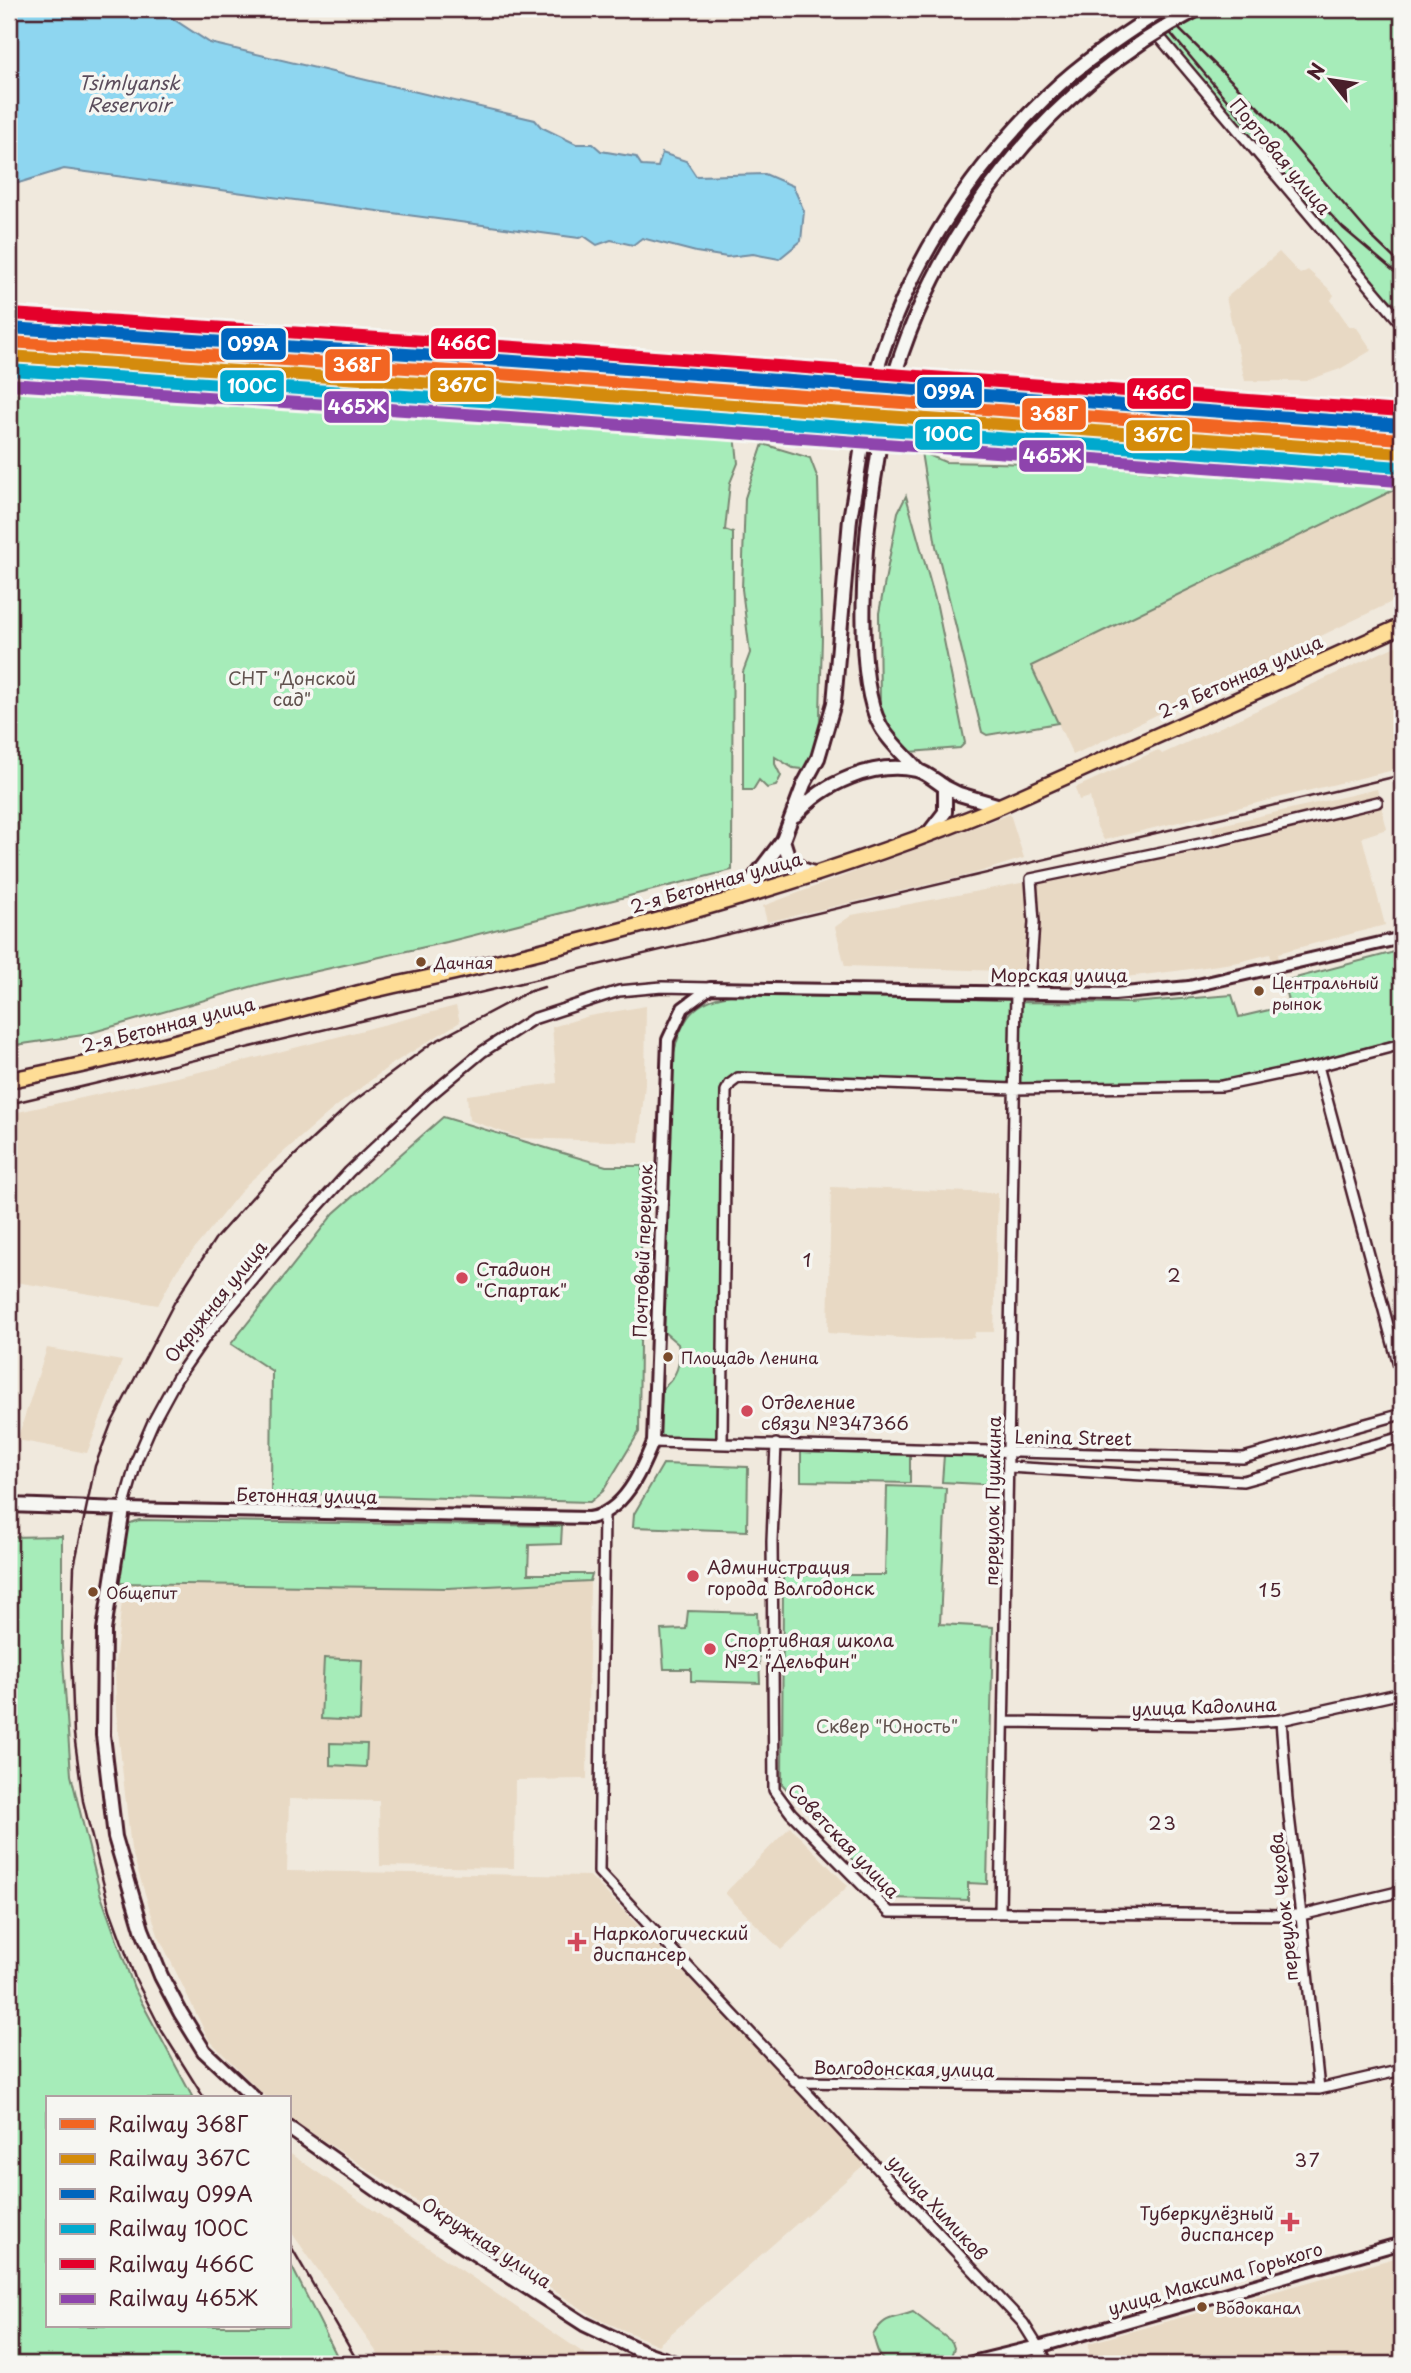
<svg xmlns="http://www.w3.org/2000/svg" width="1411" height="2373" viewBox="0 0 1411 2373" font-family="'Playpen Sans',sans-serif">
  <style>
    .built { fill: #e8d9c4 }
    .green { fill: #a6ecb9; stroke: #788672; stroke-width: 2 }
    .water { fill: #8ed6f0; stroke: #738da1; stroke-width: 2 }
    .lines { fill: none; stroke-linecap: round; stroke-linejoin: round }
    .minor-casing { stroke: #4a1f2b; stroke-width: 14 }
    .tertiary-casing { stroke: #4a1f2b; stroke-width: 16 }
    .secondary-casing { stroke: #4a1f2b; stroke-width: 18 }
    .primary-casing { stroke: #4a1f2b; stroke-width: 19 }
    .minor { stroke: #f6f6f2; stroke-width: 9 }
    .tertiary { stroke: #f6f6f2; stroke-width: 10 }
    .secondary { stroke: #f6f6f2; stroke-width: 12 }
    .primary { stroke: #fedd96; stroke-width: 14 }
    .rail { stroke: #4a1f2b; stroke-width: 2.5 }
    .secondary-bridge-casing { stroke: #4a1f2b; stroke-width: 18; stroke-linecap: butt }
    .secondary-bridge { stroke: #f6f6f2; stroke-width: 12 }
    .rail-1-casing { stroke: #f6f6f2; stroke-width: 18 }
    .rail-2-casing { stroke: #f6f6f2; stroke-width: 18 }
    .rail-3-casing { stroke: #f6f6f2; stroke-width: 18 }
    .rail-4-casing { stroke: #f6f6f2; stroke-width: 18 }
    .rail-5-casing { stroke: #f6f6f2; stroke-width: 18 }
    .rail-6-casing { stroke: #f6f6f2; stroke-width: 18 }
    .rail-1 { stroke: #f26522; stroke-width: 12 }
    .rail-2 { stroke: #d48b09; stroke-width: 12 }
    .rail-3 { stroke: #0065bd; stroke-width: 12 }
    .rail-4 { stroke: #00a9ce; stroke-width: 12 }
    .rail-5 { stroke: #e4002b; stroke-width: 12 }
    .rail-6 { stroke: #8e44ad; stroke-width: 12 }
    .bus-dot { fill: #7a4b2a; stroke: #f6f6f2; stroke-width: 2.5 }
    .poi-dot { fill: #d1495b; stroke: #f6f6f2; stroke-width: 2.5 }
    .labels { text-anchor: middle; dominant-baseline: central; stroke-width: 7; stroke-linejoin: round; paint-order: stroke }
    .bus-label { font-size: 16px; fill: #4a1f2b; stroke: #f6f6f2; text-anchor: start }
    .street-label { font-size: 18px; fill: #4a1f2b; stroke: #f6f6f2 }
    .park-label { font-size: 18px; fill: #61524e; stroke: #f6f6f2 }
    .poi-label { font-size: 18px; fill: #4a1f2b; stroke: #f6f6f2; text-anchor: start }
    .water-label { font-size: 19px; font-style: italic; fill: #5b4d5c; stroke: #f6f6f2 }
    .neighbourhood-label { font-size: 19px; letter-spacing: 2px; fill: #4a1f2b; stroke: #f6f6f2 }
    .line-badge { stroke: #f6f6f2; stroke-width: 2.5 }
    .badge-label { font-size: 19px; text-anchor: middle; font-weight: bold; fill: #fff }
  </style>
  <rect width="100%" height="100%" fill="#f0e9dd"/>
  <filter id="ink" filterUnits="userSpaceOnUse"><feTurbulence type="fractalNoise" baseFrequency=".0143" numOctaves="2"/><feDisplacementMap in="SourceGraphic" scale="14" xChannelSelector="R" yChannelSelector="G"/><feConvolveMatrix kernelMatrix="1 2 1 2 8 2 1 2 1" color-interpolation-filters="sRGB"/></filter>
  <g filter="url(#ink)">
    <!-- built -->
    <path class="built" d="M1279 252 1300 274 1308 270 1328 288 1334 295 1331 300 1349 326 1357 328 1372 350 1340 369 1306 381H1245L1226 298Z
      M1402 486V597L1073 755 1030 664Z
      M1402 643V768L1104 840 1096 825 1090 797 1079 800 1075 788 1158 750 1162 754Z
      M1377 789 1387 829 1362 837 1385 925 1278 953 1279 961 1273 963 1270 954 1239 962 1176 971 1075 983H1039L1037 972 845 966 835 927 852 915 1026 882 1214 841 1212 827Z
      M1010 814 1024 858 973 874 767 922 763 906Z
      M456 1006 460 1022 392 1064 333 1109 247 1184 177 1270 158 1305 9 1281V1114L213 1069Z
      M646 1006 645 1084 639 1142 520 1138 469 1120 467 1095 557 1083 552 1027 589 1016Z
      M831 1187 998 1193 994 1332H975L974 1338 917 1339 828 1333Z
      M47 1348 122 1361 87 1453 17 1440Z
      M590 1581 587 1779 515 1780 514 1868 380 1866 379 1801 289 1799 287 1871 590 1876 867 2162 658 2345 596 2318 289 2118V2098H267L209 2040 158 1935 131 1849 116 1712 115 1664 124 1583 448 1588Z
      M790 1827 848 1886 781 1950 725 1893Z
      M289 2153 585 2354 628 2364H385L289 2229Z
      M1402 2256V2364H1089V2343Z"/>
    <!-- green -->
    <path class="green" d="M1140 9H1402V311L1387 297Z
      M9 384 332 406 624 414 735 434 738 463 730 483 725 530 733 533 732 870 447 942 264 983 83 1035 9 1046Z
      M763 444 810 458 818 479 822 636 819 756 811 770 793 768 775 757V764L781 776 776 786 767 788 759 780 753 790H743V672L750 653 742 589 745 498Z
      M921 452 945 462 1081 465 1168 473 1253 474 1328 482 1352 480C1372 461 1375 457 1402 461V486L1031 666 1058 723 987 735 982 732 936 546Z
      M906 496 937 606 965 743 960 748 910 752 888 744 880 708 879 613 898 512Z
      M1402 950V1038L1219 1087 1019 1086V1006L1024 1002 1130 1003 1232 995 1239 1017 1290 1005 1284 981Z
      M739 994 1010 1000 1012 1003 1009 1081 1006 1085 739 1074 727 1079 723 1089 716 1439 659 1438 662 1389C677 1377 682 1363 678 1344L664 1332 671 1064C682 1018 690 999 739 994Z
      M443 1117 606 1166H642L639 1432 603 1491 590 1502 271 1493 272 1371 231 1344 334 1213Z
      M801 1451 910 1453V1483L801 1481Z
      M944 1455H1001L1000 1485 942 1482Z
      M663 1464 748 1467 747 1531 633 1527 634 1514Z
      M887 1486 946 1488 940 1624 993 1627 987 1884 968 1883V1900L888 1898 782 1784 783 1575H885Z
      M139 1520 562 1526 561 1544 529 1545 528 1574H592L590 1581 448 1588 119 1583 116 1581 125 1525Z
      M62 1536V1646L71 1775 100 1893 134 1988 193 2098H47V2326H289V2261L341 2364H9V1537Z
      M688 1611 757 1613 760 1683 691 1681V1669H664L661 1630 686 1629Z
      M324 1658 362 1660 360 1721 321 1719Z
      M330 1743 367 1744 366 1767 330 1765Z
      M913 2312 952 2342 954 2348 951 2356C935 2359 903 2369 888 2364 879 2361 875 2343 873 2335 886 2314 893 2320 913 2312Z"/>
    <!-- water -->
    <path class="water" d="M9 9H158L210 43 535 120 541 127 576 144H593L601 151 636 157 642 166 658 167 662 153 686 161 696 176 765 174 793 186 804 211 801 241 779 259 753 254 727 257 696 252 642 238 633 245 611 240 597 245 584 236 579 238 64 169 9 186Z"/>
    <g class="lines">
      <!-- minor casing -->
      <g class="minor-casing">
        <path id="minor" d="M1136 9 1402 324
          M1032 993 1030 980 1034 922 1031 879 1215 841 1377 802
          M1318 1066 1402 1377
          M653 1442 1243 1458 1402 1414
          M722 1444 726 1091 730 1084 738 1078 1013 1089 1222 1086 1318 1066 1402 1044
          M776 1444 772 1541 774 1790 791 1813 889 1912 1301 1915 1402 1891
          M1008 1467 1243 1481 1402 1437
          M123 1509 137 1459 153 1422 177 1378 206 1336 275 1254 349 1172 428 1097 482 1052 533 1019 619 991 662 987 710 988
          M604 1515 599 1872 1023 2323 1038 2347
          M1281 1720 1287 1799 1301 1915 1319 2089
          M1004 1722 1214 1725 1281 1720 1402 1693
          M1000 1913 1016 992
          M795 2082 1319 2089 1402 2070"/>
      </g>
      <!-- tertiary casing -->
      <g class="tertiary-casing">
        <path id="tertiary" d="M123 1509 589 1518C624 1512 641 1472 653 1442L668 1040 683 1008 710 988 1114 994 1189 987 1402 938
          M1038 2347 1402 2243"/>
      </g>
      <!-- secondary casing -->
      <g class="secondary-casing">
        <path id="secondary" d="M874 480C865 537 853 675 880 725 888 741 906 756 918 770
          M945 787 959 794 1000 806
          M796 815C823 783 874 761 916 770 926 772 937 782 945 787V812L928 834
          M816 874 802 869 789 859 783 840 804 784 818 758 834 703 850 519 857 478
          M739 898 783 840
          M9 1505 123 1509 104 1630 103 1735 115 1837 142 1929 161 1976 180 2012 204 2051 254 2098
          M289 2128 393 2201 584 2324 643 2352 678 2364
          M968 2364 1038 2347 1045 2364"/>
      </g>
      <!-- primary casing -->
      <g class="primary-casing">
        <path id="primary" d="M9 1080C125 1058 238 1025 352 995 386 986 421 980 455 972 639 928 825 879 1000 806L1402 626"/>
      </g>
      <!-- minor -->
      <use href="#minor" class="minor"/>
      <!-- tertiary -->
      <use href="#tertiary" class="tertiary"/>
      <!-- secondary -->
      <use href="#secondary" class="secondary"/>
      <!-- primary -->
      <use href="#primary" class="primary"/>
      <!-- rail -->
      <path class="rail" d="M1150 9 1242 118 1343 228 1402 278
        M1175 25 1273 122 1372 237 1400 264
        M9 1104 1402 775
        M204 2098 162 2031 135 1978 110 1910 83 1801 74 1734 71 1652 74 1567 95 1466 111 1424 174 1303 215 1239 266 1182 350 1104 432 1043 528 992 544 987
        M289 2243 359 2364"/>
      <!-- secondary-bridge casing -->
      <g class="secondary-bridge-casing">
        <path id="secondary-bridge" d="M857 478C862 448 865 417 872 388 900 277 966 174 1048 95 1082 62 1123 35 1163 9
          M874 480C879 451 882 420 890 391 934 230 1049 86 1198 9"/>
      </g>
      <!-- secondary-bridge -->
      <use href="#secondary-bridge" class="secondary-bridge"/>
      <!-- rail-1 casing -->
      <g class="rail-1-casing">
        <path id="rail-1" d="M9 342 513 375 1402 439"/>
      </g>
      <!-- rail-2 casing -->
      <g class="rail-2-casing">
        <path id="rail-2" d="M9 356 512 389 1401 453"/>
      </g>
      <!-- rail-3 casing -->
      <g class="rail-3-casing">
        <path id="rail-3" d="M10 328 514 361 1402 425"/>
      </g>
      <!-- rail-4 casing -->
      <g class="rail-4-casing">
        <path id="rail-4" d="M9 370 511 403 1400 467"/>
      </g>
      <!-- rail-5 casing -->
      <g class="rail-5-casing">
        <path id="rail-5" d="M11 314 515 347 1402 411"/>
      </g>
      <!-- rail-6 casing -->
      <g class="rail-6-casing">
        <path id="rail-6" d="M9 384 510 417 1399 481"/>
      </g>
      <!-- rail-1 -->
      <use href="#rail-1" class="rail-1"/>
      <!-- rail-2 -->
      <use href="#rail-2" class="rail-2"/>
      <!-- rail-3 -->
      <use href="#rail-3" class="rail-3"/>
      <!-- rail-4 -->
      <use href="#rail-4" class="rail-4"/>
      <!-- rail-5 -->
      <use href="#rail-5" class="rail-5"/>
      <!-- rail-6 -->
      <use href="#rail-6" class="rail-6"/>
    </g>
  </g>
  <!-- markers -->
  <g class="bus-dot">
    <circle cx="421" cy="962" r="6"/>
    <circle cx="1259" cy="991" r="6"/>
    <circle cx="668" cy="1357" r="6"/>
    <circle cx="93" cy="1592" r="6"/>
    <circle cx="1202" cy="2307" r="6"/>
  </g>
  <g class="poi-dot">
    <circle cx="462" cy="1278" r="7"/>
    <circle cx="747" cy="1411" r="7"/>
    <circle cx="693" cy="1576" r="7"/>
    <circle cx="710" cy="1649" r="7"/>
    <path d="M573.5 1931.5h7v7h7v7h-7v7h-7v-7h-7v-7h7z"/>
    <path d="M1286.5 2211.5h7v7h7v7h-7v7h-7v-7h-7v-7h7z"/>
  </g>
  <g class="labels">
    <!-- bus labels -->
    <g class="bus-label">
      <text x="434" y="962">Дачная</text>
      <text x="1272" y="982">Центральный<tspan x="1272" dy="21">рынок</tspan></text>
      <text x="681" y="1357">Площадь Ленина</text>
      <text x="106" y="1592">Общепит</text>
      <text x="1215" y="2307">Водоканал</text>
    </g>
    <!-- street labels -->
    <g class="street-label">
      <text transform="translate(1281 156) rotate(50)">Портовая улица</text>
      <text transform="translate(1240 676) rotate(-24)">2-я Бетонная улица</text>
      <text transform="translate(716 882) rotate(-16)">2-я Бетонная улица</text>
      <text x="1059" y="974">Морская улица</text>
      <text transform="translate(168 1024) rotate(-14)">2-я Бетонная улица</text>
      <text transform="translate(642 1251) rotate(-88)">Почтовый переулок</text>
      <text transform="translate(215 1301) rotate(-51)">Окружная улица</text>
      <text transform="translate(1073 1437) rotate(1)">Lenina Street</text>
      <text transform="translate(307 1495) rotate(1)">Бетонная улица</text>
      <text transform="translate(992 1501) rotate(-89)">переулок Пушкина</text>
      <text transform="translate(1204 1706) rotate(-2)">улица Кадолина</text>
      <text transform="translate(844 1840) rotate(46)">Советская улица</text>
      <text transform="translate(1283 1907) rotate(-96)">переулок Чехова</text>
      <text transform="translate(904 2068) rotate(1)">Волгодонская улица</text>
      <text transform="translate(938 2207) rotate(47)">улица Химиков</text>
      <text transform="translate(487 2242) rotate(33)">Окружная улица</text>
      <text transform="translate(1215 2278) rotate(-16)">улица Максима Горького</text>
    </g>
    <!-- park labels -->
    <g class="park-label">
      <text x="292" y="677">СНТ "Донской<tspan x="292" dy="21">сад"</tspan></text>
      <text x="887" y="1725">Сквер "Юность"</text>
    </g>
    <!-- poi labels -->
    <g class="poi-label">
      <text x="476" y="1268">Стадион<tspan x="476" dy="21">"Спартак"</tspan></text>
      <text x="761" y="1401">Отделение<tspan x="761" dy="21">связи №347366</tspan></text>
      <text x="707" y="1566">Администрация<tspan x="707" dy="21">города Волгодонск</tspan></text>
      <text x="724" y="1639">Спортивная школа<tspan x="724" dy="21">№2 "Дельфин"</tspan></text>
      <text x="593" y="1932">Наркологический<tspan x="593" dy="21">диспансер</tspan></text>
      <text x="1274" y="2212" text-anchor="end">Туберкулёзный<tspan x="1274" dy="21">диспансер</tspan></text>
    </g>
    <!-- water labels -->
    <g class="water-label">
      <text x="129" y="82">Tsimlyansk<tspan x="129" dy="22">Reservoir</tspan></text>
    </g>
    <!-- neighbourhood labels -->
    <g class="neighbourhood-label">
      <text x="808" y="1259">1</text>
      <text x="1175" y="1274">2</text>
      <text x="1271" y="1589">15</text>
      <text x="1163" y="1822">23</text>
      <text x="1308" y="2159">37</text>
    </g>
  </g>
  <g class="line-badge">
    <rect x="430" y="327" width="67" height="33" rx="7" fill="#e4002b"/>
    <rect x="220" y="327" width="67" height="34" rx="7" fill="#0065bd"/>
    <rect x="324" y="348" width="67" height="34" rx="7" fill="#f26522"/>
    <rect x="429" y="369" width="66" height="34" rx="7" fill="#d48b09"/>
    <rect x="219" y="369" width="66" height="34" rx="7" fill="#00a9ce"/>
    <rect x="916" y="376" width="67" height="33" rx="7" fill="#0065bd"/>
    <rect x="1126" y="377" width="66" height="33" rx="7" fill="#e4002b"/>
    <rect x="323" y="390" width="67" height="34" rx="7" fill="#8e44ad"/>
    <rect x="1021" y="397" width="66" height="34" rx="7" fill="#f26522"/>
    <rect x="914" y="418" width="67" height="33" rx="7" fill="#00a9ce"/>
    <rect x="1125" y="419" width="66" height="33" rx="7" fill="#d48b09"/>
    <rect x="1018" y="439" width="67" height="34" rx="7" fill="#8e44ad"/>
  </g>
  <g class="badge-label">
    <text x="464" y="350">466С</text>
    <text x="253" y="351">099А</text>
    <text x="357" y="372">368Г</text>
    <text x="462" y="392">367С</text>
    <text x="252" y="393">100C</text>
    <text x="949" y="399">099А</text>
    <text x="1159" y="400">466С</text>
    <text x="357" y="414">465Ж</text>
    <text x="1054" y="421">368Г</text>
    <text x="948" y="441">100C</text>
    <text x="1158" y="442">367С</text>
    <text x="1052" y="463">465Ж</text>
  </g>
  <!-- margin -->
  <rect width="1411" height="2373" fill="none" stroke="#f6f6f2" stroke-width="35"/>
  <rect x="18" y="18" width="1376" height="2338" fill="none" stroke="#4a1f2b" stroke-width="2.5" filter="url(#ink)"/>
  <!-- legend -->
  <rect x="46" y="2096" width="245" height="231" fill="#f6f6f2" stroke="#b1a0a2" stroke-width="2"/>
  <rect x="60" y="2119" width="35" height="10" fill="#f26522" stroke="#b1a0a2" stroke-width="2"/>
  <text x="108" y="2132" font-size="21" fill="#4a1f2b">Railway 368Г</text>
  <rect x="60" y="2154" width="35" height="10" fill="#d48b09" stroke="#b1a0a2" stroke-width="2"/>
  <text x="108" y="2166" font-size="21" fill="#4a1f2b">Railway 367С</text>
  <rect x="60" y="2189" width="35" height="10" fill="#0065bd" stroke="#b1a0a2" stroke-width="2"/>
  <text x="108" y="2202" font-size="21" fill="#4a1f2b">Railway 099А</text>
  <rect x="60" y="2224" width="35" height="10" fill="#00a9ce" stroke="#b1a0a2" stroke-width="2"/>
  <text x="108" y="2236" font-size="21" fill="#4a1f2b">Railway 100C</text>
  <rect x="60" y="2259" width="35" height="10" fill="#e4002b" stroke="#b1a0a2" stroke-width="2"/>
  <text x="108" y="2272" font-size="21" fill="#4a1f2b">Railway 466С</text>
  <rect x="60" y="2294" width="35" height="10" fill="#8e44ad" stroke="#b1a0a2" stroke-width="2"/>
  <text x="108" y="2306" font-size="21" fill="#4a1f2b">Railway 465Ж</text>
  <!-- north arrow -->
  <g transform="translate(1331 80) rotate(300)" stroke="#f6f6f2" stroke-width="5" paint-order="stroke">
  <path d="M0-5L12 26L0 18L-12 26Z" fill="#4a1f2b"/>
  <text y="-10" font-size="19" font-weight="bold" text-anchor="middle" fill="#4a1f2b">N</text>
  </g>
</svg>
